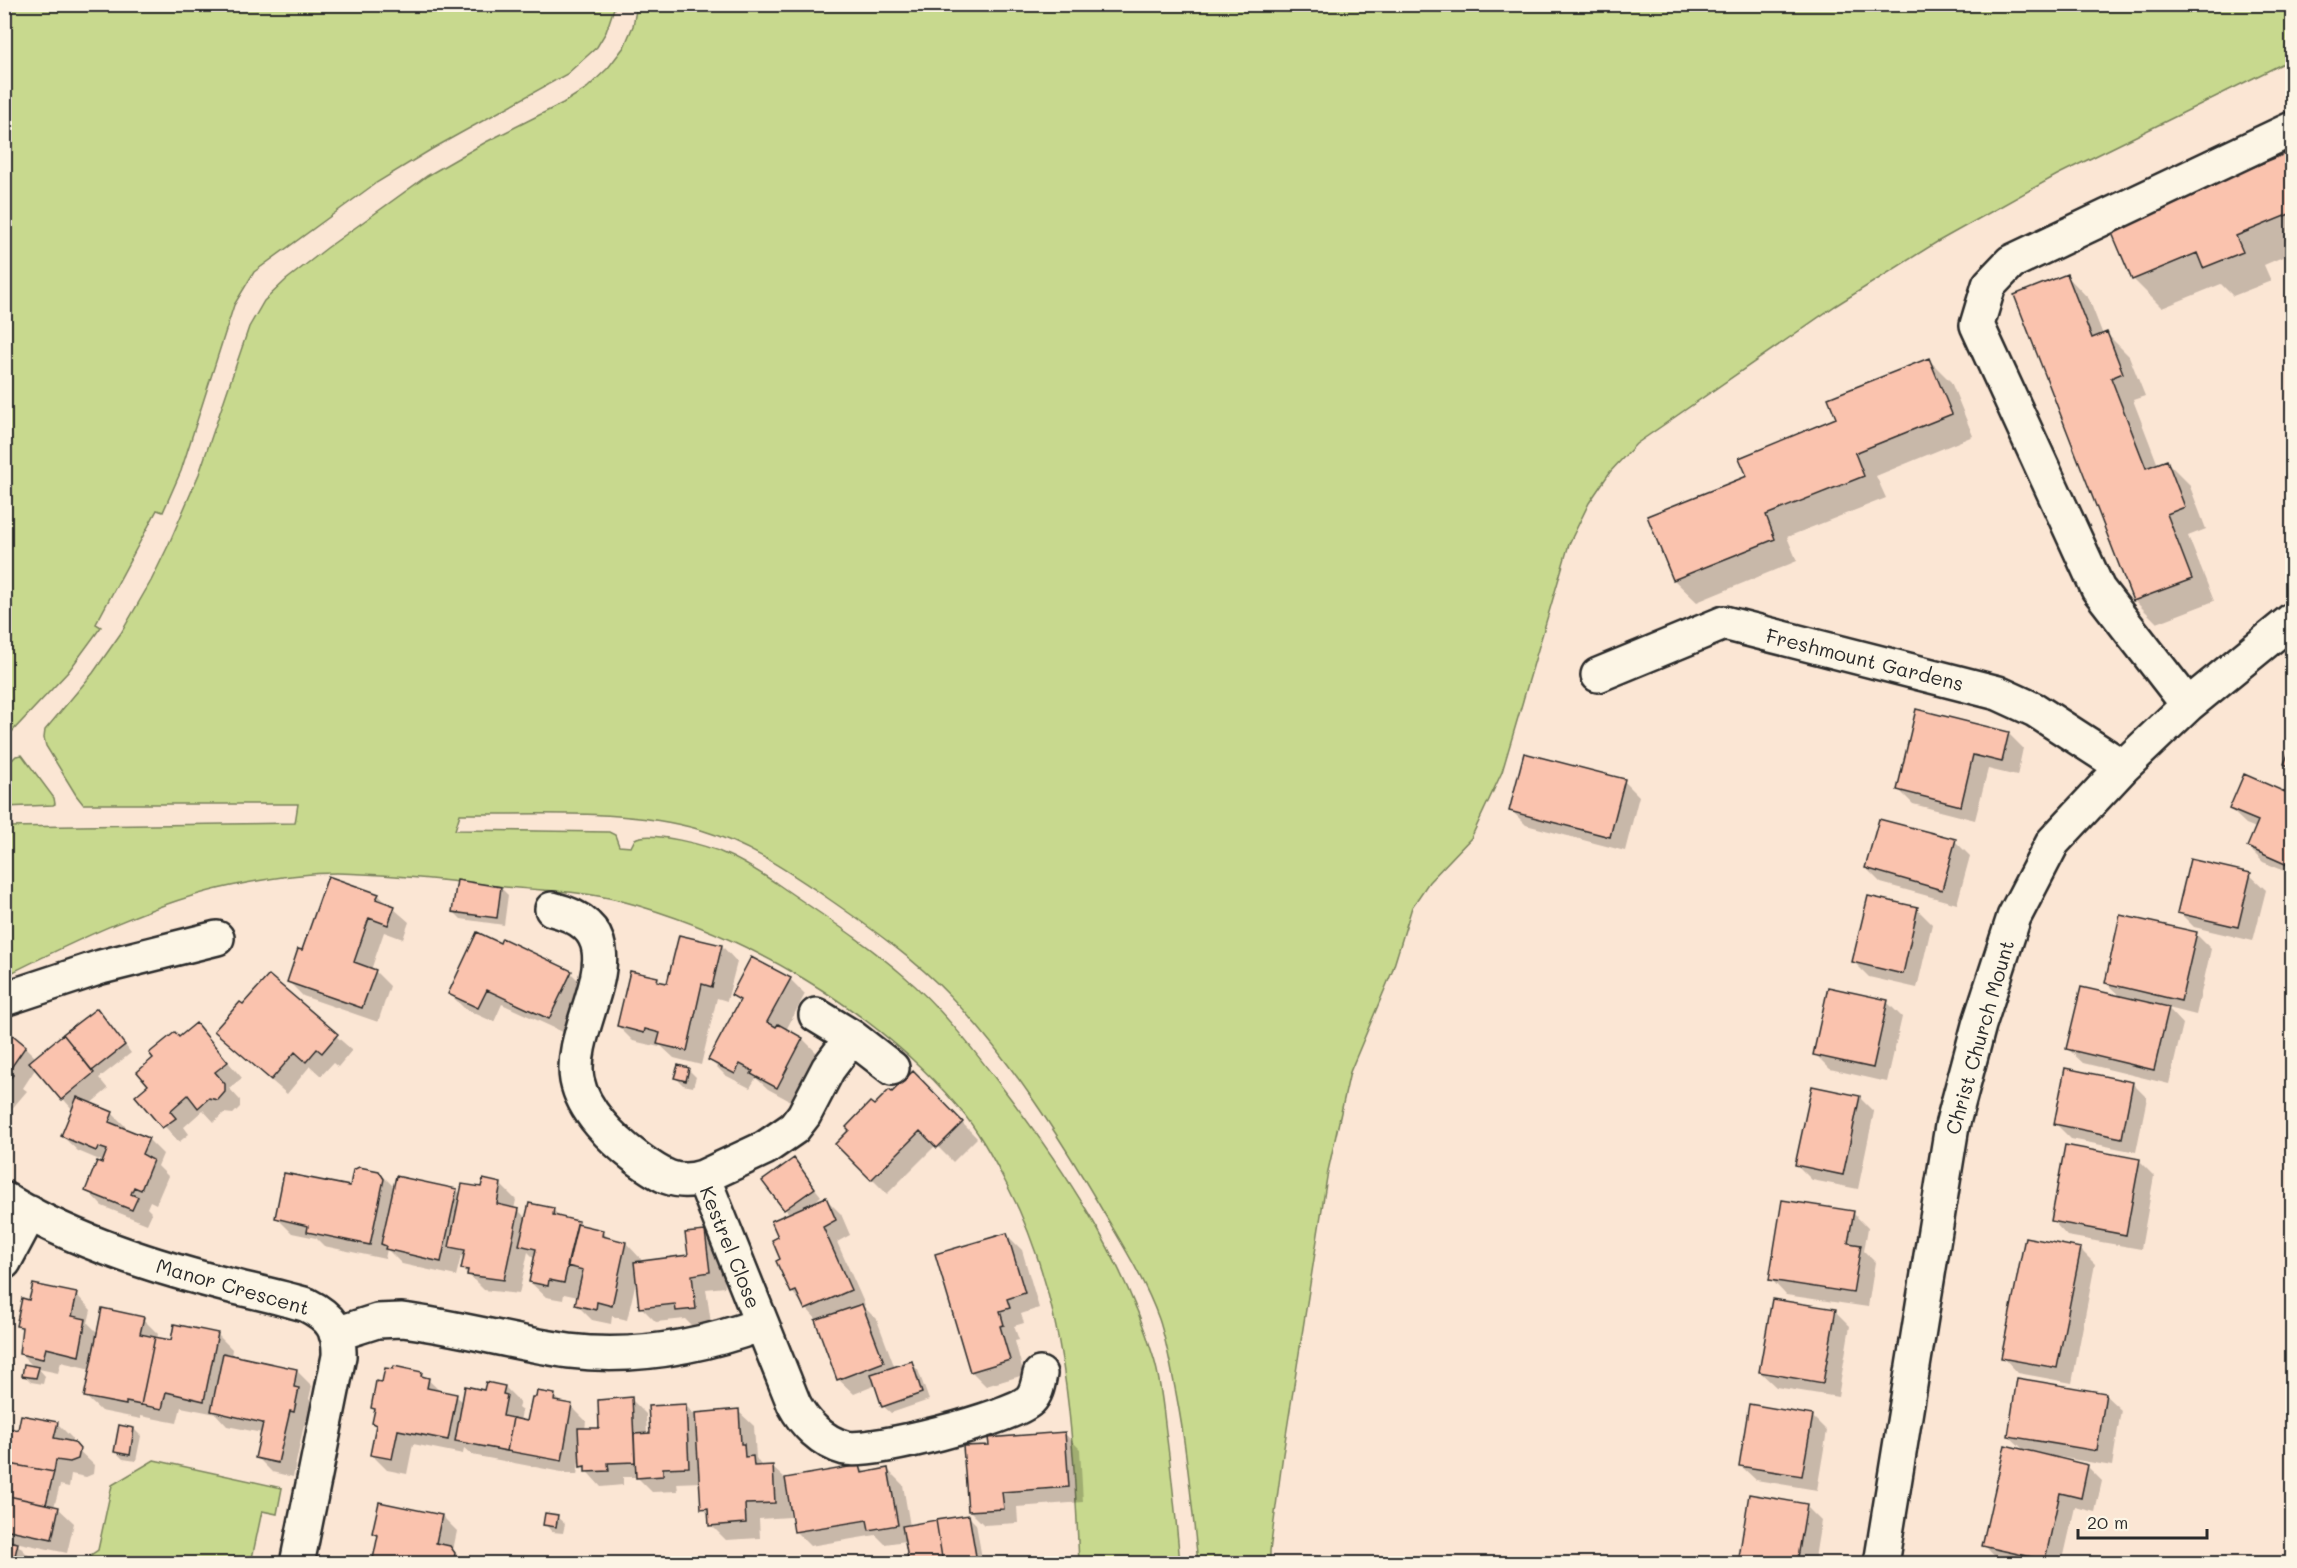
<svg xmlns="http://www.w3.org/2000/svg" width="2297" height="1568" viewBox="0 0 2297 1568" font-family="Mali,sans-serif">
  <style>
    .green { fill: #c8d98e; stroke: #7a825c; stroke-width: 1.5 }
    .shadow { fill: #0003 }
    .building { fill: #fac3ae; stroke: #2b2b2b; stroke-width: 1.5 }
    .lines { fill: none; stroke-linecap: round; stroke-linejoin: round }
    .minor-casing { stroke: #2b2b2b; stroke-width: 38 }
    .minor { stroke: #fcf5e5; stroke-width: 33 }
    .labels { text-anchor: middle; dominant-baseline: central; stroke-width: 4.5; stroke-linejoin: round; paint-order: stroke }
    .street-label { font-size: 20px; fill: #2b2b2b; stroke: #fcf5e5 }
  </style>
  <rect width="100%" height="100%" fill="#fbe6d4"/>
  <filter id="ink" filterUnits="userSpaceOnUse"><feTurbulence type="fractalNoise" baseFrequency=".0167" numOctaves="2"/><feDisplacementMap in="SourceGraphic" scale="12" xChannelSelector="R" yChannelSelector="G"/><feConvolveMatrix kernelMatrix="1 2 1 2 8 2 1 2 1" color-interpolation-filters="sRGB"/></filter>
  <g filter="url(#ink)">
    <!-- green -->
    <path class="green" d="M5 4 615 5 606 32 597 47 567 74 432 149 376 183 254 272 234 305 181 471 163 512 157 510 96 624 101 627 68 672 5 739Z
      M637 5H2292V59L2057 175 1937 242 1835 306 1636 444 1610 472 1589 503 1569 544 1502 772 1471 838 1429 882 1412 907 1392 972 1350 1072 1328 1171 1283 1454 1270 1551V1563H1198C1192 1506 1187 1450 1176 1393 1171 1368 1167 1343 1159 1319 1145 1280 1122 1244 1101 1208 1058 1134 1010 1059 951 997 915 959 868 926 826 897 786 870 748 844 701 830 626 808 538 815 460 814L455 830 609 832 615 835 619 846 631 847 635 839C650 830 709 846 725 854 743 861 760 873 776 883 819 913 864 941 904 976 940 1007 969 1044 998 1082 1061 1164 1125 1259 1154 1359 1161 1382 1163 1407 1166 1432 1172 1475 1176 1519 1180 1563H1079C1073 1434 1068 1302 1007 1185 993 1158 978 1130 958 1107 874 1008 744 933 618 900 578 890 537 891 496 886 444 880 390 874 337 873 302 873 265 879 231 886 158 901 72 942 5 976V827L295 823 298 804H83L76 795 46 746 44 738 45 730 93 673 121 633 151 581 168 546 199 474 249 327 264 301 286 280 327 248 427 176 486 142 563 103 587 88 608 68 624 47 633 26Z
      M22 755 54 798 55 804 53 805 5 807V767L16 756Z
      M154 1460 282 1488 277 1514 262 1511 251 1563H90L91 1555 98 1550 112 1485Z"/>
    <!-- shadow -->
    <path class="shadow" d="M2292 152V253L2264 265 2271 281 2233 296 2221 284 2162 308 2133 279 2111 227Z
      M2067 276 2089 299 2103 335 2107 334 2129 356 2145 396 2133 400 2158 465 2166 461 2189 484 2206 529 2188 536 2214 601 2157 623 2135 601 2016 296Z
      M1929 360 1951 382 1973 436 1876 476 1886 498 1787 537 1797 561 1697 602 1674 580 1649 517 1749 477Z
      M2008 733 2023 748 2017 776 1988 769 1975 820 1913 804 1898 789Z
      M2244 776 2292 796V874L2263 862 2248 847 2256 828 2246 824 2230 809Z
      M1624 781 1639 796 1625 851 1526 825 1511 810Z
      M1955 841 1970 856 1957 904 1881 883 1866 868Z
      M2250 875 2266 890 2253 941 2194 927 2179 912Z
      M501 888 508 895 504 925 461 919 454 912Z
      M378 895 409 922 403 939 384 932 371 970 375 971 390 986 378 1022 303 996 288 981 303 952Z
      M1917 909 1932 924 1917 988 1869 977 1854 962Z
      M2196 934 2211 949 2196 1015 2168 1008 2183 1024 2169 1084 2083 1063 2067 1048 2122 998 2106 983Z
      M503 940 571 973 586 988 565 1033 502 1004 494 1022 465 1009 450 994 501 945Z
      M722 946 737 962 727 1001 717 998 701 1065 674 1058 660 1045 659 1047 633 1041 618 1026 657 979 662 984 668 985Z
      M269 977 352 1050 338 1067 333 1063 321 1076 310 1066 287 1094 231 1046 243 1007Z
      M790 979 805 994 786 1030 803 1039 818 1054 792 1102 768 1089 756 1078 750 1088 725 1075 710 1060 741 1002 733 995Z
      M1887 1002 1902 1017 1887 1082 1830 1069 1815 1054Z
      M104 1017 131 1053 99 1078 108 1089 90 1104 112 1113 127 1128 126 1130 148 1139 163 1154 158 1166 168 1176 156 1204 150 1201 147 1208 152 1213 147 1224 102 1206 87 1190 104 1162 78 1151 62 1136 73 1110 36 1068 23 1088 27 1091 4 1118V1039L25 1047 36 1058Z
      M196 1025 242 1078 229 1088 240 1100V1107L233 1114 224 1113 214 1122 203 1110 184 1127 189 1134 179 1142 137 1096 151 1085 179 1038Z
      M689 1070 696 1077 693 1087 683 1085 676 1078Z
      M913 1073 977 1138 953 1162 936 1145 887 1194 837 1144Z
      M2132 1083 2147 1098 2136 1152 2071 1139 2056 1124Z
      M1859 1097 1874 1112 1858 1189 1812 1180 1797 1165Z
      M793 1160 821 1196 811 1205 826 1199 841 1214 850 1235 837 1242 865 1305 863 1306 877 1320 895 1368 911 1363 918 1370 929 1400 891 1413 883 1406 876 1385 854 1394 838 1379 817 1320 792 1292 782 1260 780 1238 790 1214 785 1209Z
      M2139 1161 2154 1176 2141 1249 2067 1236 2052 1220Z
      M379 1172 395 1188 456 1190 462 1195 482 1189 484 1181 501 1185 516 1200 514 1209 518 1210 527 1219 553 1210 563 1219 577 1222 582 1227 602 1232 611 1240 626 1243 641 1259 640 1263 689 1256 705 1232 720 1247 725 1287 706 1289 711 1323 692 1326 685 1319 656 1322 641 1307 637 1277 627 1320 612 1316 611 1324 592 1320 577 1305 578 1297 564 1294 563 1300 546 1297 530 1282 535 1259 528 1252 519 1294 484 1290 463 1269 465 1260 461 1256 456 1276 402 1264 387 1249 385 1259 324 1246 316 1238 292 1233 277 1218 351 1188Z
      M1853 1213 1868 1228 1864 1251 1875 1262 1868 1307 1786 1295 1771 1279Z
      M1007 1235 1022 1250 1039 1308 1021 1314 1024 1323 1014 1326 1019 1340 1015 1341 1024 1375 986 1386 971 1371Z
      M2080 1249 2095 1264 2072 1383 2018 1373 2003 1357Z
      M76 1294 91 1310 88 1323 98 1333 143 1319 158 1334 157 1339 172 1342 217 1334 232 1349 231 1356 297 1371 312 1386 309 1399 313 1404 309 1426 304 1425 293 1477 272 1472 257 1457 262 1433 227 1426 216 1414 181 1407 177 1423 141 1416V1419L101 1411 85 1396 91 1369 61 1362 58 1373 39 1369 45 1376 43 1384 31 1382 24 1375 35 1368 21 1354 23 1331 18 1325 31 1301Z
      M1835 1311 1850 1326 1838 1397 1776 1387 1760 1372Z
      M421 1373 442 1393 456 1396 464 1403 485 1391 487 1384 505 1387 520 1402 518 1408 522 1411 520 1421 528 1423 554 1396 563 1404 571 1406 586 1421 585 1430 601 1429 631 1399 646 1414 647 1435 651 1434 685 1405 697 1417 738 1411 754 1426 756 1458 762 1467H772L785 1479 860 1467 867 1474 888 1470 903 1485 910 1526 969 1517 976 1524 983 1564H910L906 1541 885 1544 876 1535 810 1546 795 1531 791 1509H789L790 1517 759 1519 760 1538 726 1540 711 1525 710 1516 703 1508 701 1482 677 1483 678 1491 652 1492 637 1477H623V1485L601 1487 582 1466 580 1455 577 1475 472 1455 464 1448 463 1454 413 1444 407 1474 387 1470 372 1455 377 1427 374 1423 376 1412 372 1408 384 1384Z
      M2105 1395 2121 1410 2112 1466 2059 1457V1459L2087 1466 2102 1481 2095 1512 2075 1507 2062 1564H2012L1999 1561 1984 1545 2025 1451 2009 1436Z
      M1812 1416 1827 1431 1817 1490 1756 1480 1740 1465Z
      M57 1423 72 1438 71 1443 94 1465 93 1474 86 1477 71 1474 69 1487 60 1485 54 1507 58 1508 74 1523 67 1553 15 1542 32 1559 31 1564H4V1430L19 1432Z
      M134 1429 141 1436 136 1461 123 1459 116 1452Z
      M1065 1434 1080 1449 1083 1502 1017 1507 1018 1523 984 1525 969 1510 990 1446Z
      M1806 1506 1821 1521 1814 1564H1739Z
      M442 1516 457 1531 453 1550 465 1564H380L375 1559 379 1538 374 1533Z
      M557 1517 565 1524 563 1533 552 1532 545 1524Z"/>
    <!-- building -->
    <path class="building" d="M2292 151V213L2236 236 2243 252 2203 268 2197 253 2132 280 2109 226Z
      M2067 274 2092 338 2107 332 2123 373 2111 378 2146 468 2167 460 2185 507 2167 514 2192 579 2133 601 2014 295Z
      M1929 358 1952 414 1855 453 1864 476 1766 515 1775 539 1673 580 1647 516 1747 476 1739 458 1836 418 1828 398Z
      M1916 709 2009 732 2002 762 1973 755 1961 806 1897 790Z
      M2292 745V768L2284 764Z
      M1524 753 1625 779 1610 837 1509 811Z
      M2244 774 2292 795V867L2247 847 2258 821 2229 809Z
      M1879 819 1956 839 1942 890 1865 868Z
      M2190 859 2251 873 2238 927 2177 913Z
      M328 876 379 894 376 899 395 906 388 925 369 918 354 962 376 970 362 1008 287 982 298 949 302 950Z
      M457 880 501 887 497 918 452 912Z
      M1868 896 1918 907 1903 974 1852 962Z
      M2120 915 2197 932 2181 1001 2105 983Z
      M477 932 500 943 502 938 572 971 549 1019 487 990 478 1008 448 994Z
      M679 935 722 945 712 987 702 984 687 1051 657 1044 660 1033 645 1029 644 1033 617 1026 630 971 658 977 657 981 667 983Z
      M751 957 791 978 767 1022 776 1027 778 1024 803 1038 777 1088 751 1074 753 1071 740 1064 735 1074 708 1060 740 1000 731 995Z
      M269 975 338 1034 322 1053 317 1049 306 1062 295 1052 271 1080 214 1031 240 1002 243 1004Z
      M1828 987 1888 1000 1873 1068 1813 1055Z
      M2081 987 2169 1007 2154 1070 2066 1049Z
      M97 1008 125 1045 92 1071 63 1034Z
      M196 1023 228 1062 215 1072 225 1084V1092L218 1100 209 1098 198 1108 188 1095 170 1111 176 1118 162 1128 135 1096 148 1085 137 1072 153 1058 149 1053 175 1032 179 1037Z
      M9 1032 26 1046 8 1072 13 1075 4 1085V1037Z
      M63 1034 94 1073 61 1100 29 1062Z
      M678 1065 689 1068 686 1081 674 1078Z
      M2065 1068 2133 1082 2122 1138 2054 1124Z
      M913 1071 963 1122 937 1148 920 1131 871 1180 835 1144 849 1130 846 1127 870 1102 874 1105 889 1090 892 1092Z
      M1812 1086 1860 1096 1843 1175 1795 1165Z
      M77 1097 113 1112 109 1122 149 1138 142 1154 153 1160 141 1190 134 1187 131 1194 138 1197 132 1210 85 1191 97 1161 102 1163 107 1150 98 1147 96 1151 61 1136Z
      M2065 1145 2140 1159 2126 1235 2051 1221Z
      M794 1158 815 1188 784 1210 762 1181Z
      M359 1167 379 1171 384 1179 370 1245 307 1232 308 1226 275 1218 284 1173 350 1186 353 1170Z
      M396 1176 457 1189 441 1262 385 1249 386 1246 381 1244Z
      M483 1179 501 1183 497 1204 519 1209 504 1280 467 1275 468 1270 461 1269 465 1250 449 1247 462 1184 481 1187Z
      M826 1197 836 1220 823 1227 851 1290 805 1310 796 1291 791 1293 776 1261 780 1259 772 1240 778 1237 771 1221Z
      M1782 1200 1854 1211 1848 1243 1861 1245 1853 1293 1769 1280Z
      M529 1203 554 1208 553 1215 578 1221 564 1283 549 1280 548 1286 529 1282 536 1249 519 1245Z
      M577 1224 603 1230 602 1236 626 1242 612 1306 597 1302 596 1310 575 1305 583 1270 567 1266Z
      M705 1231 710 1272 692 1275 696 1309 676 1311 675 1304 639 1308 634 1262 688 1255 685 1233Z
      M1007 1233 1025 1293 1007 1299 1010 1308 1000 1311 1004 1325 1000 1326 1010 1360 970 1372 935 1254Z
      M2025 1237 2081 1248 2057 1368 2001 1358Z
      M33 1284 77 1293 72 1316 86 1319 79 1356 46 1348 43 1359 19 1354 22 1327 16 1326 22 1298 29 1300Z
      M1772 1299 1836 1309 1823 1383 1759 1372Z
      M862 1304 884 1362 837 1380 815 1320Z
      M102 1308 144 1317 140 1334 155 1337 141 1405 126 1402V1405L84 1397Z
      M174 1324 218 1333 204 1401 166 1392 162 1409 141 1405 155 1337 171 1340Z
      M223 1353 297 1369 294 1387 299 1388 294 1412 290 1411 278 1463 255 1458 263 1423 211 1411Z
      M912 1361 922 1393 882 1407 871 1374Z
      M24 1364 39 1367 36 1378 22 1376Z
      M394 1366 422 1372 421 1376 429 1378 427 1388 457 1394 448 1440 398 1430 392 1459 370 1455 376 1425 372 1423 375 1409 371 1408 376 1381 382 1382 385 1368 393 1369Z
      M2017 1378 2106 1393 2097 1451 2008 1436Z
      M486 1382 505 1386 503 1394 507 1395 503 1416 513 1418 507 1451 455 1441 465 1386 484 1390Z
      M537 1391 555 1394 554 1401 572 1404 562 1461 507 1451 513 1418 527 1421 532 1397H536Z
      M632 1397 635 1462 608 1463 609 1471 585 1472V1466L580 1467 578 1428H599L598 1400Z
      M686 1404 689 1467 663 1468V1476L636 1478 634 1434 650 1433 648 1406Z
      M1749 1404 1813 1415 1802 1476 1739 1466Z
      M739 1409 741 1444H744L745 1457 753 1456 754 1466 773 1465 775 1503 745 1504 746 1523 709 1526 708 1508 701 1509 695 1413Z
      M21 1415 58 1422 54 1438 74 1442 80 1449 78 1459 70 1462 56 1460 54 1472 4 1463V1427L18 1430Z
      M119 1425 134 1428 130 1455 114 1452Z
      M1065 1432 1069 1487 1002 1492 1004 1509 968 1511 963 1446 989 1445 988 1438Z
      M2005 1445 2088 1465 2081 1498 2060 1493 2045 1560 1982 1546Z
      M4 1463 54 1472 46 1504 4 1495Z
      M860 1465 862 1473 888 1468 898 1525 869 1530 867 1520 794 1532 785 1478Z
      M1749 1494 1807 1504 1797 1564H1738Z
      M4 1495 59 1507 52 1539 4 1529Z
      M379 1502 442 1515 436 1543 450 1546 455 1553 453 1564H394L373 1559 378 1535 372 1533Z
      M545 1513 558 1515 556 1527 543 1525Z
      M969 1515 977 1562 943 1564 936 1520Z
      M936 1520 943 1564H909L902 1526Z
      M4 1540 18 1543 13 1564H4Z"/>
    <g class="lines">
      <!-- minor casing -->
      <g class="minor-casing">
        <path id="minor" d="M1598 675 1724 623 1998 693 2035 710 2123 767
          M2188 705 2098 589 1977 325 1989 285 2011 262 2292 129
          M552 909C649 933 566 1021 577 1080 583 1111 613 1140 637 1158 660 1175 676 1186 703 1177
          M4 999 101 967 217 938
          M816 1015 852 1037
          M892 1068 852 1037 828 1069 804 1115 794 1128 765 1148 703 1177 794 1404C804 1423 822 1442 845 1448 871 1454 1011 1418 1030 1400 1037 1393 1038 1383 1040 1374
          M4 1199C67 1238 152 1266 223 1284 251 1291 280 1297 307 1305 331 1317 340 1330 339 1356L297 1564
          M4 1262 30 1213
          M336 1334 377 1321 402 1320C458 1327 513 1343 569 1351 634 1359 702 1346 762 1324
          M1881 1564 1952 1126 1979 1025 2014 917 2053 842 2123 767 2188 705 2292 620"/>
      </g>
      <!-- minor -->
      <use href="#minor" class="minor"/>
    </g>
  </g>
  <g class="labels">
    <!-- street labels -->
    <g class="street-label">
      <text transform="translate(1865 659) rotate(14)">Freshmount Gardens</text>
      <text transform="translate(1979 1037) rotate(-74)">Christ Church Mount</text>
      <text transform="translate(731 1247) rotate(68)">Kestrel Close</text>
      <text transform="translate(233 1286) rotate(16)">Manor Crescent</text>
    </g>
  </g>
  <!-- margin -->
  <rect width="2297" height="1568" fill="none" stroke="#fcf5e5" stroke-width="24"/>
  <rect x="12" y="12" width="2273" height="1544" fill="none" stroke="#2b2b2b" stroke-width="2" filter="url(#ink)"/>
  <!-- scale -->
  <path d="M2078 1529v9h129v-9" fill="none" stroke="#2b2b2b" stroke-width="3"/>
  <text x="2087" y="1529" font-size="18" fill="#2b2b2b" stroke="#fcf5e5" stroke-width="4.5" paint-order="stroke">20 m</text>
</svg>
